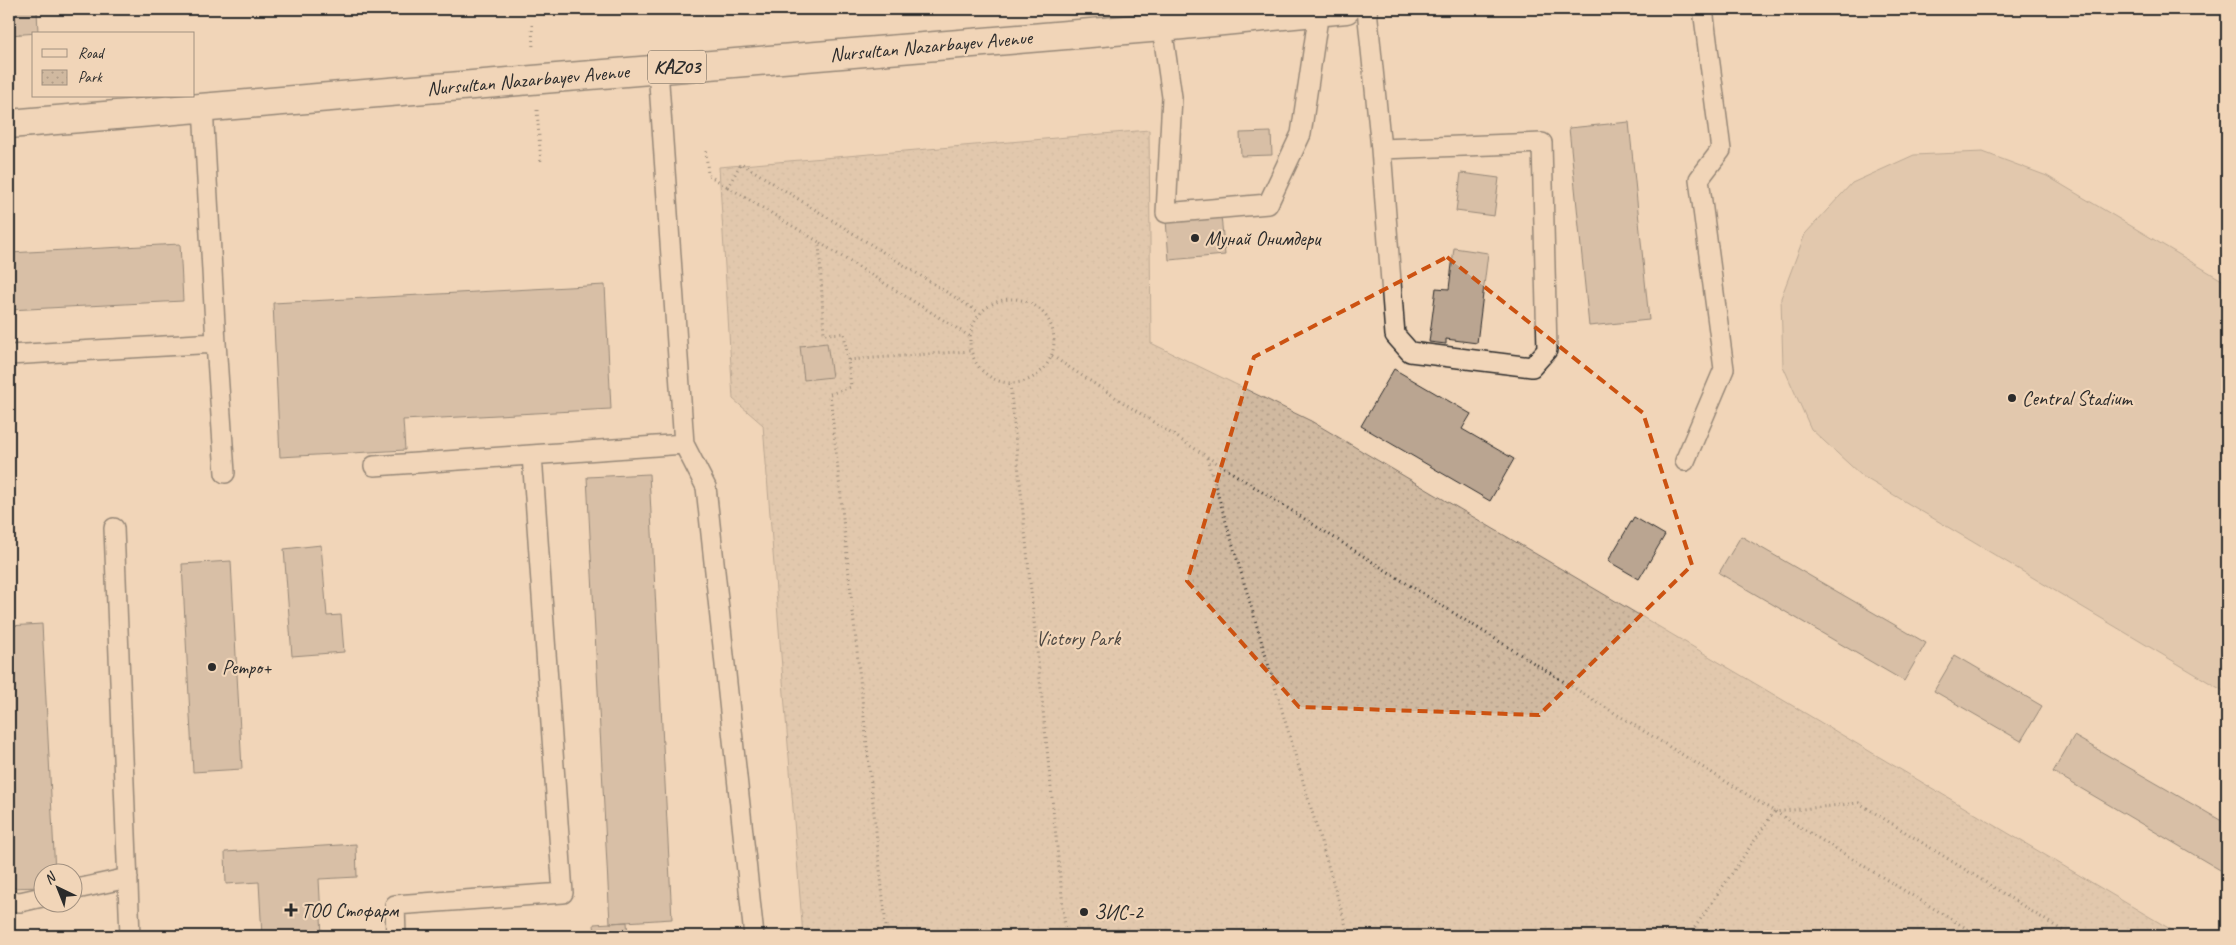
<svg xmlns="http://www.w3.org/2000/svg" width="2236" height="945" viewBox="0 0 2236 945" font-family="Caveat,sans-serif">
  <style>
    .park { fill: url(#park-dots); stroke: #7e7266 }
    .pitch { fill: #d0b9a0; stroke: #7e7266 }
    .building { fill: #baa591; stroke: #2b2b2b }
    .lines { fill: none; stroke-linecap: round; stroke-linejoin: round }
    .service-casing { stroke: #2b2b2b; stroke-width: 22 }
    .primary-casing { stroke: #2b2b2b; stroke-width: 31 }
    .path { stroke: #2b2b2b; stroke-width: 3; stroke-dasharray: 1 4; stroke-linecap: butt }
    .service { stroke: #f1d5b8; stroke-width: 19 }
    .primary { stroke: #f1d5b8; stroke-width: 28 }
    .marked { fill: none; stroke: #cc5211; stroke-width: 4; stroke-dasharray: 10 6; stroke-linejoin: round }
    .poi-dot { fill: #2b2b2b; stroke: #f1d5b8; stroke-width: 2 }
    .labels { text-anchor: middle; dominant-baseline: central; stroke-width: 4.5; stroke-linejoin: round; paint-order: stroke }
    .shield { fill: #f1d5b8; stroke: #665e55; stroke-width: 1 }
    .shield-label { font-size: 19px; font-weight: bold; fill: #2b2b2b }
    .street-label { font-size: 20px; fill: #2b2b2b; stroke: #f1d5b8 }
    .poi-label { font-size: 20px; fill: #2b2b2b; stroke: #f1d5b8; text-anchor: start }
    .park-label { font-size: 20px; fill: #4c4742; stroke: #f1d5b8 }
  </style>
  <defs>
    <pattern id="park-dots" width="8" height="8" patternUnits="userSpaceOnUse" patternTransform="scale(1.25)"><rect width="8" height="8" fill="#d0b9a0"/><path d="M2 2h.1M6 6h.1" fill="none" stroke="#b39f8a" stroke-width="1.8" stroke-linecap="round"/></pattern>
  </defs>
  <rect width="100%" height="100%" fill="#f1d5b8"/>
  <filter id="ink" filterUnits="userSpaceOnUse"><feTurbulence type="fractalNoise" baseFrequency=".02" numOctaves="2"/><feDisplacementMap in="SourceGraphic" scale="10" xChannelSelector="R" yChannelSelector="G"/><feConvolveMatrix kernelMatrix="1 2 1 2 8 2 1 2 1" color-interpolation-filters="sRGB"/></filter>
  <g filter="url(#ink)">
    <!-- park -->
    <path class="park" d="M1149 130 1151 343 1311 421 2182 936H803L763 425 733 399 719 167Z"/>
    <!-- pitch -->
    <path class="pitch" d="M1983 152 2047 176 2227 283V693L1862 476 1811 429 1783 366 1781 298 1805 234 1852 183 1914 155Z"/>
    <!-- building -->
    <path class="building" d="M9 9H37L38 33 9 35Z
      M1629 122 1649 320 1589 326 1569 128Z
      M1271 132 1272 155 1241 156 1240 133Z
      M1461 173 1499 178 1494 216 1456 211Z
      M1221 216 1225 255 1169 260 1166 220Z
      M180 244 183 301 9 310V253Z
      M1454 248 1488 253 1477 343 1446 339V344L1429 342 1436 288 1449 289Z
      M605 285 611 409 403 420 405 450 280 457 273 303Z
      M827 343 832 377 804 380 800 346Z
      M1394 369 1471 414 1462 429 1514 459 1490 501 1361 426Z
      M649 474 672 919 610 923 587 477Z
      M1634 517 1665 535 1639 579 1608 561Z
      M1741 536 1926 643 1904 681 1719 573Z
      M321 545 327 616 341 615 344 652 292 656 284 549Z
      M231 561 242 769 193 772 182 564Z
      M42 624 55 872H42V887L9 888V626Z
      M1955 655 2042 706 2021 741 1934 691Z
      M2074 736 2227 824V874L2053 772Z
      M356 844 357 877 319 879 322 936H262L259 882 226 884 225 852Z
      M627 922 628 936H595L594 924Z
      M595 930V936H473Z"/>
    <g class="lines">
      <!-- service casing -->
      <g class="service-casing">
        <path id="service" d="M1367 9 1381 149 1395 335 1410 352 1532 367 1547 350 1542 143 1381 149
          M1162 27 1172 97 1166 213 1268 204 1301 134 1319 11
          M658 69 684 444 706 487 754 936
          M216 343 225 473
          M9 355 216 343 203 107
          M1685 461 1724 369 1699 179 1721 150 1703 9
          M374 466 684 444
          M114 528 130 936
          M72 890 128 878
          M9 901 20 902 42 897
          M396 936 395 905 563 893 532 455"/>
      </g>
      <!-- primary casing -->
      <g class="primary-casing">
        <path id="primary" d="M9 124 1162 27 1346 9"/>
      </g>
      <!-- path -->
      <path class="path" d="M532 25 533 49
        M537 110 541 163
        M706 151 708 175 728 187
        M820 243 969 336
        M970 341a42 42 0 1 1 84 0a42 42 0 1 1-84 0Z
        M1052 356C1357 556 1668 747 1979 936
        M848 360 844 333 824 334 819 242 728 187 741 163 980 313
        M1010 384 1066 936
        M1207 458 1349 936
        M887 936 830 394 851 387 848 360 970 351
        M1689 936 1774 812 1859 803 2071 936"/>
      <!-- service -->
      <use href="#service" class="service"/>
      <!-- primary -->
      <use href="#primary" class="primary"/>
    </g>
  </g>
  <!-- marked area -->
  <path d="M0 0H2236V945H0ZM1447 257 1643 413 1692 565 1539 715 1299 707 1187 581 1254 357Z" fill="#f1d5b8" fill-opacity=".55" fill-rule="evenodd"/>
  <path class="marked" d="M1447 257 1643 413 1692 565 1539 715 1299 707 1187 581 1254 357Z"/>
  <!-- markers -->
  <g class="poi-dot">
    <circle cx="1195" cy="238" r="5"/>
    <circle cx="2012" cy="398" r="5"/>
    <circle cx="212" cy="667" r="5"/>
    <path d="M288.5 902.5h5v5h5v5h-5v5h-5v-5h-5v-5h5z"/>
    <circle cx="1084" cy="912" r="5"/>
  </g>
  <g class="labels">
    <!-- shield labels -->
    <rect class="shield" x="648" y="50.5" width="58" height="33" rx="4"/>
    <g class="shield-label">
      <text x="677" y="67">KАZ03</text>
    </g>
    <!-- street labels -->
    <g class="street-label">
      <text transform="translate(931 46) rotate(-5)">Nursultan Nazarbayev Avenue</text>
      <text transform="translate(528 80) rotate(-5)">Nursultan Nazarbayev Avenue</text>
    </g>
    <!-- poi labels -->
    <g class="poi-label">
      <text x="1205" y="238">Мунай Онимдери</text>
      <text x="2022" y="398">Central Stadium</text>
      <text x="222" y="667">Ретро+</text>
      <text x="301" y="910">ТОО Стофарм</text>
      <text x="1094" y="912">ЗИС-2</text>
    </g>
    <!-- park labels -->
    <g class="park-label">
      <text x="1078" y="638">Victory Park</text>
    </g>
  </g>
  <!-- margin -->
  <rect width="2236" height="945" fill="none" stroke="#f1d5b8" stroke-width="30"/>
  <rect x="15" y="15" width="2206" height="915" fill="none" stroke="#2b2b2b" stroke-width="2" filter="url(#ink)"/>
  <!-- legend -->
  <rect x="32" y="32" width="162" height="65" fill="#f1d5b8" stroke="#a29180"/>
  <rect x="42" y="49" width="25" height="8" fill="#f1d5b8" stroke="#a29180"/>
  <text x="78" y="58" font-size="15" fill="#2b2b2b">Road</text>
  <rect x="42" y="70" width="25" height="15" fill="url(#park-dots)" stroke="#a29180"/>
  <text x="78" y="82" font-size="15" fill="#2b2b2b">Park</text>
  <!-- north arrow -->
  <g transform="translate(58 888) rotate(317)"><circle r="24" fill="#f1d5b8" stroke="#a29180"/>
  <path d="M0-4L9 19L0 12L-9 19Z" fill="#2b2b2b"/>
  <text y="-8" font-size="14" font-weight="bold" text-anchor="middle" fill="#2b2b2b">N</text>
  </g>
</svg>
